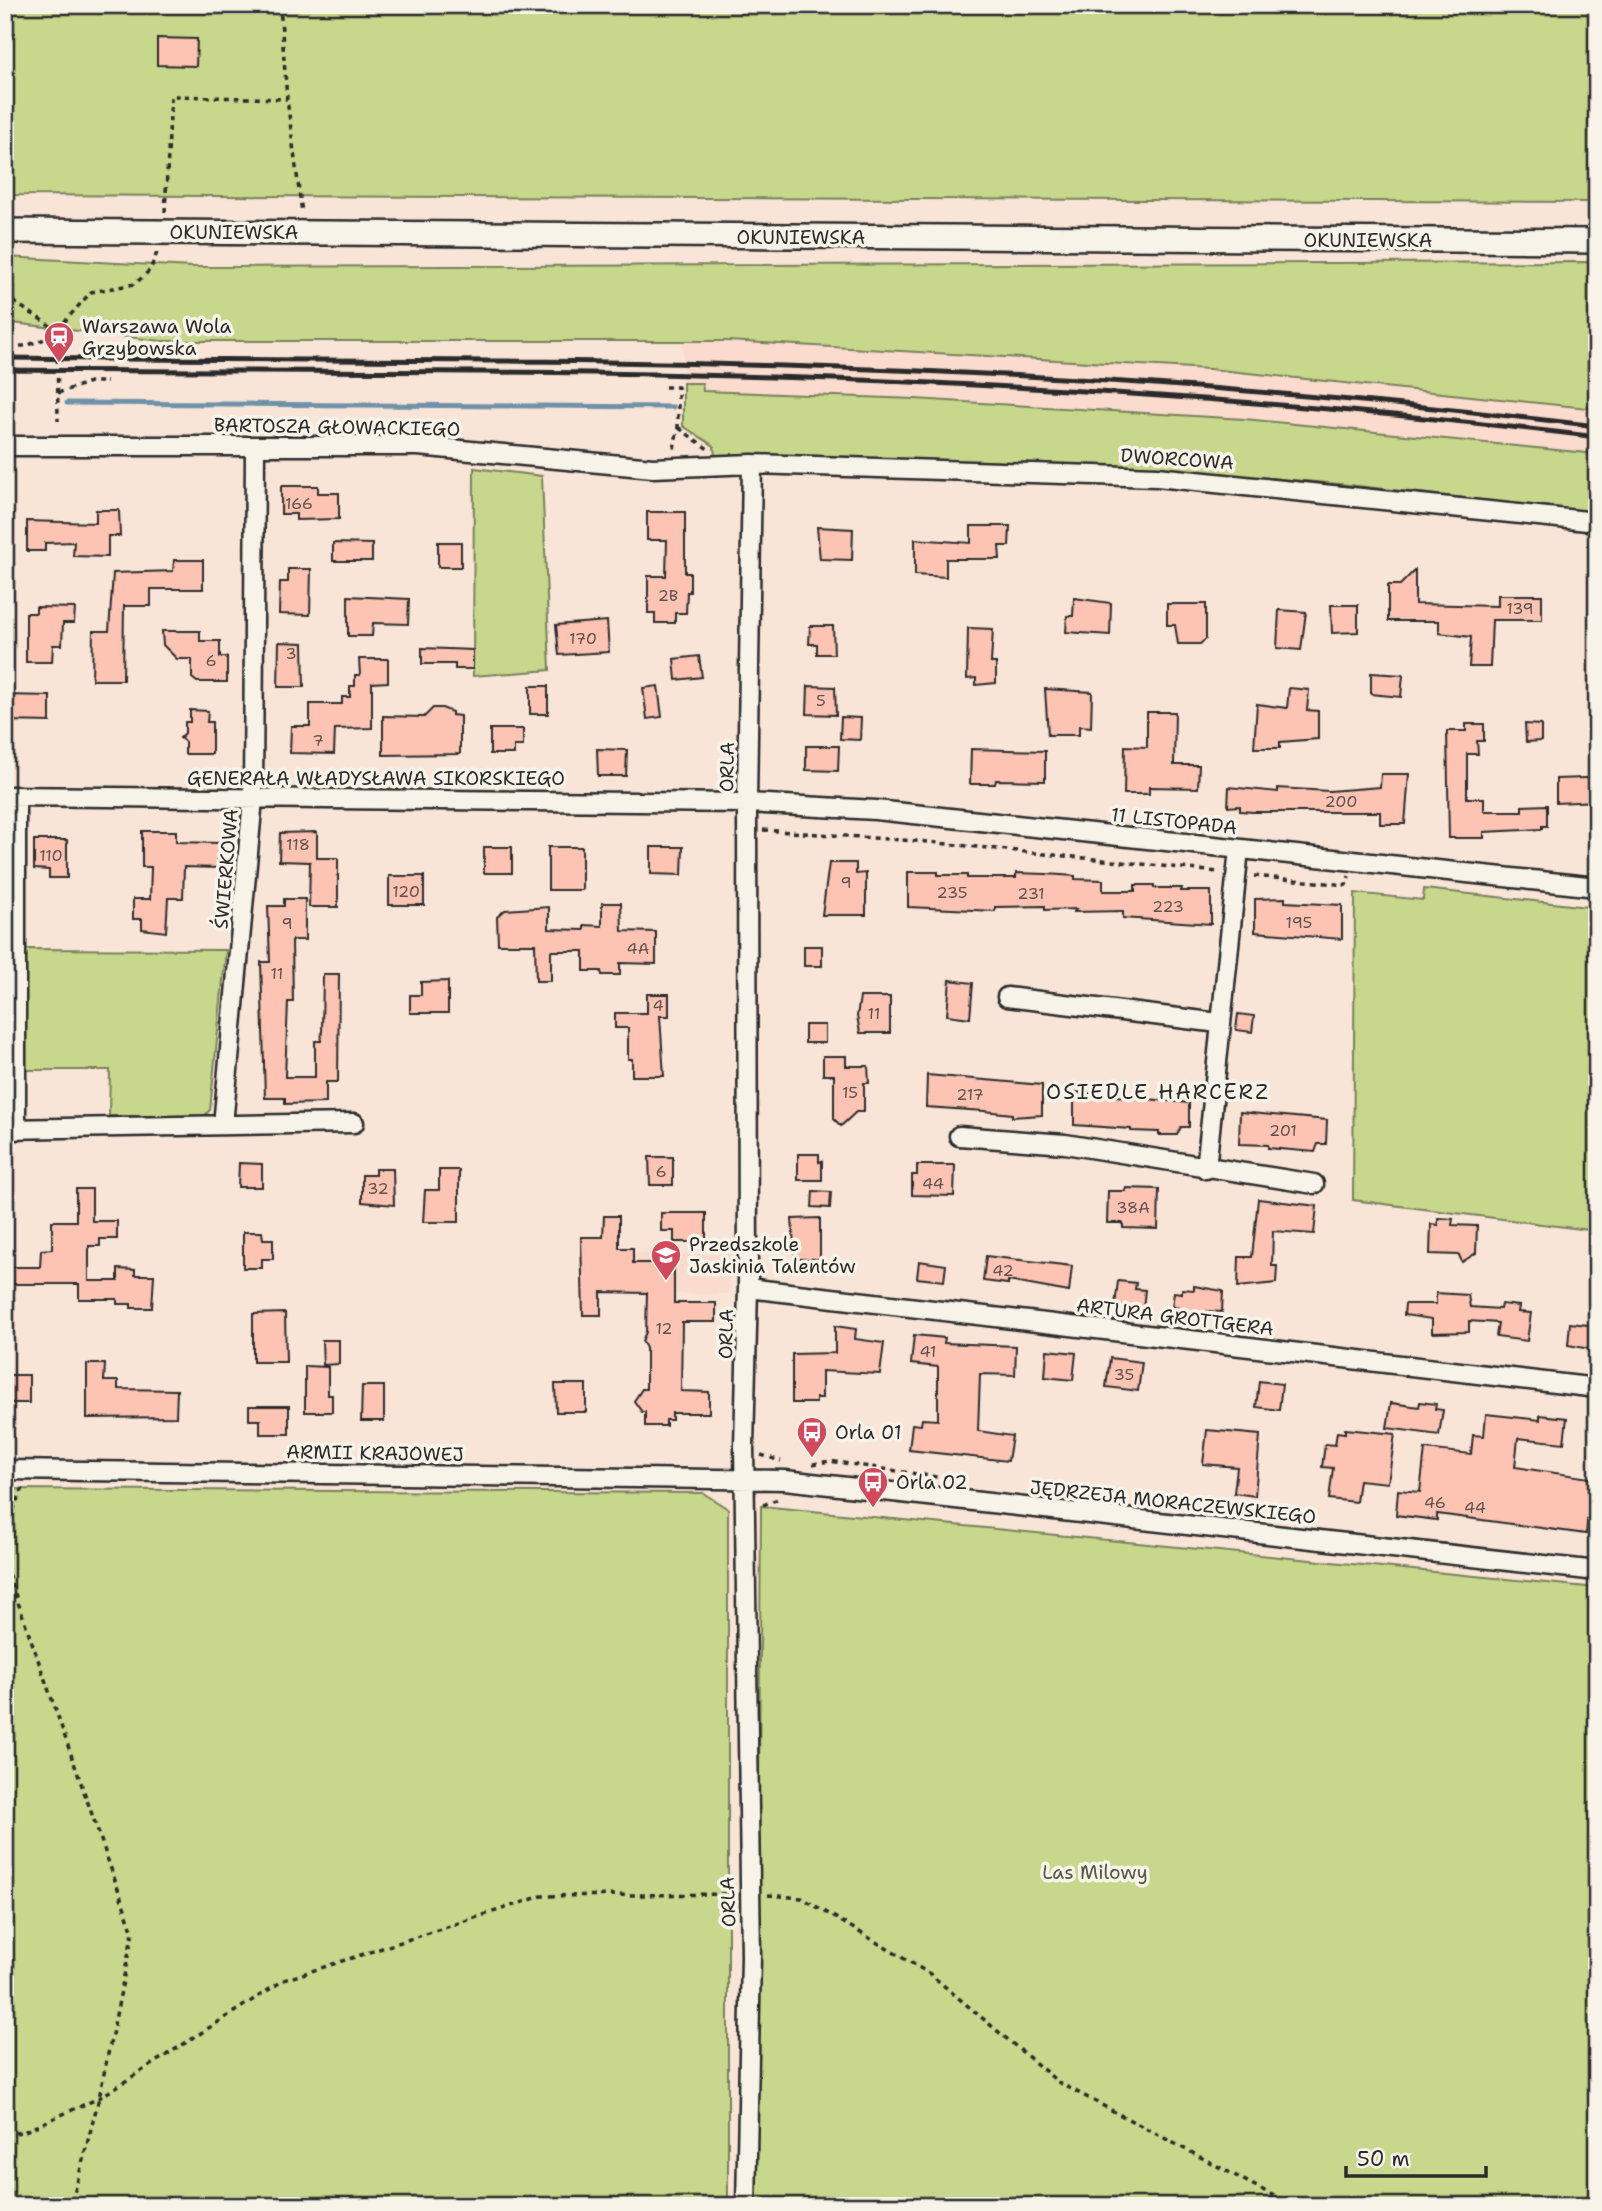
<svg xmlns="http://www.w3.org/2000/svg" width="1602" height="2211" viewBox="0 0 1602 2211" font-family="'Shantell Sans',sans-serif">
  <style>
    .built { fill: #fadbcd }
    .green { fill: #c7d78b; stroke: #79815b; stroke-width: 2 }
    .lines { fill: none; stroke-linecap: round; stroke-linejoin: round }
    .stream { stroke: #6f92a8; stroke-width: 5 }
    .building { fill: #fdc3b3; stroke: #2b2b2b; stroke-width: 2 }
    .minor-casing { stroke: #2b2b2b; stroke-width: 23 }
    .major-casing { stroke: #2b2b2b; stroke-width: 28 }
    .path { stroke: #2b2b2b; stroke-width: 3.5; stroke-dasharray: 5 5; stroke-linecap: butt }
    .minor { stroke: #f7f3e8; stroke-width: 18 }
    .major { stroke: #f7f3e8; stroke-width: 23 }
    .rail { stroke: #2b2b2b; stroke-width: 5 }
    .labels { text-anchor: middle; dominant-baseline: central; stroke-width: 7; stroke-linejoin: round; paint-order: stroke }
    .number-label { font-size: 16px; fill: #60514d }
    .street-label { font-size: 19px; fill: #2b2b2b; stroke: #f7f3e8 }
    .poi-label { font-size: 19px; fill: #2b2b2b; stroke: #f7f3e8; text-anchor: start }
    .park-label { font-size: 19px; fill: #525643; stroke: #f7f3e8 }
    .neighbourhood-label { font-size: 21px; letter-spacing: 2px; fill: #2b2b2b; stroke: #f7f3e8 }
  </style>
  <rect width="100%" height="100%" fill="#f9e5d8"/>
  <filter id="ink" filterUnits="userSpaceOnUse"><feTurbulence type="fractalNoise" baseFrequency=".0143" numOctaves="2"/><feDisplacementMap in="SourceGraphic" scale="14" xChannelSelector="R" yChannelSelector="G"/><feConvolveMatrix kernelMatrix="1 2 1 2 8 2 1 2 1" color-interpolation-filters="sRGB"/></filter>
  <g filter="url(#ink)">
    <!-- built -->
    <path class="built" d="M1597 277V513L1340 484 1137 467 715 458 714 446 683 426V341Z
      M602 1253 730 1254 729 1294 603 1293Z"/>
    <!-- green -->
    <path class="green" d="M5 5H1597V202L5 195Z
      M5 257 192 267 1597 262V409L1209 369 727 341H161L5 322Z
      M683 383H702L703 391 915 399 1244 419 1597 454V513L1340 484 1137 467 715 458 714 446 683 426Z
      M474 468 542 476 550 670 473 676Z
      M1424 889 1597 908V1231L1353 1200 1355 893 1423 900Z
      M25 949 226 950 210 1110 204 1116H109L110 1070H24Z
      M5 1489 703 1493 728 1509V2206H5Z
      M761 1506 1597 1588V2206H756Z"/>
    <g class="lines">
      <!-- stream -->
      <path class="stream" d="M67 403 673 407"/>
    </g>
    <!-- building -->
    <path class="building" d="M157 38 197 39 196 66 157 65Z
      M281 486H318V493H339V519L296 520V514H281Z
      M96 510H119L120 536H108V557L73 556 74 542 45 543V551H27V521L96 523Z
      M647 512H685V573H690V592H687L686 613H675V623H655V613H648V576H666L667 540H647Z
      M971 526H1010L1009 546H999L1000 559H946V577L915 575V539L971 543Z
      M817 527 853 529 852 560 820 559Z
      M438 542H461V567H438Z
      M333 543 372 544V561H333Z
      M174 560H203V589H151V606H124L123 680H92L93 631H109L113 573 173 571Z
      M288 569H311L310 615 279 614 280 582H288Z
      M1415 570V604L1498 606V595H1542V620H1492L1490 667H1469L1471 637 1439 633V621H1388V585H1400Z
      M348 596 409 599 408 624 373 623 372 636H348Z
      M1074 598 1111 603 1110 635 1066 632 1067 616H1073Z
      M1167 604H1206V639L1200 644H1178L1175 625H1167Z
      M1331 605H1358V632L1332 633Z
      M36 607 75 608 74 623H63L62 645H53L52 662H26V613H36Z
      M1279 610 1306 612 1301 650 1277 648Z
      M607 621 609 652 559 655 556 625Z
      M810 626H833L834 654H817V644H809Z
      M968 628 993 629 991 663H996V683L976 685V678L967 679Z
      M162 631H200V641H220V657H227V682H197L192 678V659H177L163 645Z
      M279 642 303 643 304 687H278Z
      M422 648 473 650V669H455V664H422Z
      M699 656 702 677 676 680 674 659Z
      M359 659H388V682L372 683V728L335 729 334 754 290 753 291 726H310V704H342V697H350V686H355V675H360Z
      M1371 673 1403 675 1401 697 1371 694Z
      M530 686H548V714H530Z
      M658 686 662 717 647 719 643 688Z
      M808 686 835 687 836 715 807 714Z
      M1289 688 1309 690 1307 710 1318 711V739L1280 742V748H1254L1257 704 1287 708Z
      M1045 689 1092 692 1091 727 1079 726V735H1048Z
      M5 695 50 696V722L5 721Z
      M433 708H442L452 712V715L460 716V754L383 755V716L424 717Z
      M190 710 208 711 207 722H212V754H185V742L180 738 185 733V722H190Z
      M1147 712H1175L1174 765H1199L1198 788 1149 787V794H1124L1125 746 1147 747Z
      M841 717 861 718 860 740 840 739Z
      M1466 724H1484V741H1477L1478 754H1467V798H1484V811H1522V806L1547 805V826H1542V829L1484 832V838H1449L1447 731H1466Z
      M1525 724 1541 725V741L1526 742Z
      M490 729H523V746H514V754H490Z
      M806 746H839L838 771 806 770Z
      M597 749 627 750 626 776H598Z
      M971 749 1045 751V781L996 780 995 784H970Z
      M1381 774H1409L1405 824H1380V812H1253L1240 811V806L1228 807 1229 787 1278 792V788L1329 791 1380 787Z
      M1585 778H1597V801L1556 803V779Z
      M142 831H176V842L219 843 218 868 184 867 183 898H168L166 932 142 929V919H133V899H150L151 867H142Z
      M317 832V858H338V907H309L310 862 279 861 280 833Z
      M34 840H67V878H49V870L34 869Z
      M484 847H512V873H484Z
      M548 847H582V890H548Z
      M651 847H683L682 875 651 874Z
      M829 863H856V874L866 873V915H822Z
      M908 872H938V875H967V878H1016V873L1046 874 1075 876V879L1103 880V891H1135V885H1154V888H1182L1181 891H1211V924L1123 918V911L1074 912 1076 909 1045 910V906L995 907V911L908 907Z
      M389 876H424V905H389Z
      M1285 898V902L1342 905V939L1255 932V899Z
      M284 899H305V940H292L293 1002H288L285 1077H315V1041H321L322 1031 323 974H339L338 1082H326V1103L285 1104V1098H265L261 962H270L268 906H284Z
      M602 903H621L622 931 656 932V964L620 963V975H602L601 971H584V951H551V981H536L535 944H498L497 917 505 910 549 907V929L584 930V925L602 926Z
      M804 946H822V966H804Z
      M950 980 973 983 970 1018 947 1015Z
      M448 981V1013H410V995H421V982Z
      M647 994H669V1016H660L664 1076H632V1059H628V1028H615V1013H647Z
      M860 997H890V1033H860L857 1016Z
      M1238 1014 1254 1016 1252 1032 1236 1030Z
      M805 1025H825V1043H805Z
      M823 1056H846V1066H868L869 1083H864V1112H856L841 1126 834 1119V1075H823Z
      M927 1075 1042 1085V1115L1012 1117V1114L984 1111 926 1107Z
      M1074 1092 1189 1103V1127H1181L1177 1135H1159V1132L1131 1131V1129L1074 1125Z
      M1240 1112 1327 1120 1326 1144H1318L1315 1152 1268 1148V1145L1239 1144Z
      M798 1154H819V1162L822 1161V1180H798Z
      M649 1157H673V1185H650Z
      M239 1163 262 1164V1187H238Z
      M917 1165H955L954 1196 912 1195V1175H917Z
      M375 1169H393L394 1205 362 1202V1175H375Z
      M439 1170H459V1222H423L425 1190H439Z
      M1126 1188 1159 1189 1158 1229 1123 1228V1223H1107L1108 1191H1125Z
      M76 1189H92V1221H117V1239H100V1246H89V1281H118V1269L135 1270V1275H154L152 1308H131V1304H117V1299H79V1284H5V1267H40L41 1250 52 1249V1221H76Z
      M813 1191 831 1192 830 1208 812 1207Z
      M1258 1199 1317 1206 1314 1234 1273 1231 1272 1266H1277L1276 1283 1238 1287 1239 1257H1252Z
      M661 1213H706V1242H674V1231H661Z
      M604 1216H619V1248H633V1263H674V1303H716V1322H682L681 1391 709 1392V1413H672V1420H666V1426H645V1412H642L634 1401 642 1389H646V1348L642 1341 646 1332 647 1293 601 1292V1315H583L581 1237H603Z
      M820 1218V1259H795L792 1219Z
      M1438 1218 1453 1219 1452 1225 1477 1226 1476 1253 1462 1262 1459 1255 1430 1254 1431 1224 1438 1225Z
      M243 1232H262L263 1239H273V1259H262V1268H243Z
      M986 1256 1072 1266 1069 1292 1008 1281V1284L983 1281Z
      M919 1261 946 1265 944 1281 917 1278Z
      M1118 1281 1136 1283 1135 1289 1145 1290 1143 1309 1115 1306Z
      M1194 1286 1223 1291 1222 1312 1207 1311 1206 1316 1179 1313 1180 1308 1172 1307 1174 1292 1182 1293V1289L1194 1290Z
      M1436 1293 1468 1295 1470 1307 1500 1309 1501 1304 1519 1306 1518 1312 1531 1313 1527 1341 1496 1337 1498 1323 1469 1321V1332L1432 1333V1319L1404 1315 1405 1304H1436Z
      M285 1313 286 1362H253V1314Z
      M1570 1323 1597 1326 1595 1350 1568 1345Z
      M835 1326 856 1329 855 1339 884 1343 880 1374 822 1371V1398H816V1403H792V1354L835 1353Z
      M914 1335 945 1338 944 1343 1016 1346 1015 1375 980 1374 978 1431 1012 1436 1008 1461 909 1450 912 1424 921 1425 922 1419 938 1420V1367L911 1364Z
      M322 1340H339V1364L323 1365Z
      M1047 1350 1076 1353 1073 1380 1045 1377Z
      M1110 1358 1142 1362 1138 1391 1106 1387Z
      M87 1364H105L104 1381H118V1389L177 1390 176 1417 87 1418Z
      M305 1366 328 1367V1395H332V1412H305Z
      M5 1375H29V1403H5Z
      M1259 1381 1282 1384 1279 1410 1256 1407Z
      M555 1384H586V1412H556Z
      M362 1386H384V1421H361Z
      M1420 1402 1436 1404 1435 1409 1443 1410 1439 1435 1387 1428 1391 1403 1419 1407Z
      M249 1406H289V1434H260V1420H249Z
      M1486 1414 1540 1420V1415L1567 1418 1564 1443 1518 1438 1515 1467 1597 1479V1495L1590 1494 1586 1534 1437 1514V1520L1396 1515 1398 1490 1420 1492 1425 1449 1471 1454 1473 1435 1484 1436Z
      M1345 1429 1395 1434 1388 1483 1359 1480 1356 1502 1329 1499 1333 1468 1322 1467 1325 1444 1335 1445 1337 1432 1345 1433Z
      M1207 1430 1260 1435 1255 1496 1234 1493 1237 1467 1203 1464Z"/>
    <g class="lines">
      <!-- minor casing -->
      <g class="minor-casing">
        <path id="minor" d="M5 446H418L653 468 752 464 1157 477 1597 522
          M5 796 747 803 876 810 1597 887
          M1007 997 1219 1023
          M223 1125 253 799 255 447
          M5 1129 354 1123
          M16 1130V797
          M959 1136 1065 1144 1314 1184
          M1206 1169 1239 849
          M748 1288 1597 1388
          M5 1470 785 1480 1597 1571
          M746 2206 751 1956 744 1446 748 1288 747 803 752 464"/>
      </g>
      <!-- major casing -->
      <g class="major-casing">
        <path id="major" d="M5 231 1597 241"/>
      </g>
      <!-- path -->
      <path class="path" d="M280 5 287 99 302 213
        M165 212 171 96 287 99
        M5 296 57 330 58 421
        M57 330 91 292 135 284 150 270 158 250
        M10 346H25L59 334
        M665 387H678V427L674 449
        M58 393 90 382H107
        M679 428 708 449
        M763 830 929 842 1219 872
        M1254 876 1346 885 1349 876
        M761 1455 781 1461
        M813 1464 830 1461 950 1479
        M763 1505 778 1499
        M5 1529 23 1488
        M5 1565 133 1932 99 2098 71 2206
        M768 1895 802 1898 930 1974 1058 2082 1293 2206
        M5 2134 23 2132 99 2098 284 1980 542 1896 732 1894"/>
      <!-- minor -->
      <use href="#minor" class="minor"/>
      <!-- major -->
      <use href="#major" class="major"/>
      <!-- rail -->
      <path class="rail" d="M5 358C275 361 545 358 814 367 1076 375 1337 395 1597 426
        M5 370C272 372 540 369 806 378 1070 387 1335 405 1597 437"/>
    </g>
  </g>
  <!-- icons -->
  <defs>
    <g id="station-pin" transform="scale(1.575)"><path d="M0 17L-7.5 6A9.5 9.5 0 1 1 7.5 6Z" fill="#d1495b" stroke="#f7f3e8"/><path d="M-3-6H3Q5-6 5-4V2Q5 4 3 4L4.5 6H3L1.5 4h-3L-3 6H-4.5L-3 4Q-5 4-5 2V-4Q-5-6-3-6ZM-3.5-4v3h7v-3ZM-3.5 1v1.5H-2V1ZM2 1v1.5H3.5V1Z" fill="#fff"/></g>
    <g id="school-pin" transform="scale(1.575)"><path d="M0 17L-7.5 6A9.5 9.5 0 1 1 7.5 6Z" fill="#d1495b" stroke="#f7f3e8"/><path d="M0-5L7-2L0 1L-7-2ZM-4 1L0 2.5L4 1V4Q0 6-4 4Z" fill="#fff"/></g>
    <g id="bus-pin" transform="scale(1.575)"><path d="M0 17L-7.5 6A9.5 9.5 0 1 1 7.5 6Z" fill="#d1495b" stroke="#f7f3e8"/><path d="M-5-6H5V4H4V6H2V4H-2V6H-4V4H-5ZM-3.5-4V0h7V-4ZM-3.5 1.2v1.5H-2V1.2ZM2 1.2v1.5H3.5V1.2Z" fill="#fff"/></g>
  </defs>
  <g fill-rule="evenodd">
    <use href="#station-pin" x="59" y="337"/>
    <use href="#school-pin" x="666" y="1255"/>
    <use href="#bus-pin" x="812" y="1432"/>
    <use href="#bus-pin" x="873" y="1482"/>
  </g>
  <g class="labels">
    <!-- number labels -->
    <g class="number-label">
      <text x="299" y="503">166</text>
      <text x="668" y="595">2B</text>
      <text x="1520" y="608">139</text>
      <text x="583" y="638">170</text>
      <text x="291" y="653">3</text>
      <text x="211" y="660">6</text>
      <text x="821" y="700">5</text>
      <text x="318" y="740">7</text>
      <text x="1341" y="801">200</text>
      <text x="298" y="844">118</text>
      <text x="51" y="855">110</text>
      <text x="846" y="882">9</text>
      <text x="406" y="891">120</text>
      <text x="952" y="892">235</text>
      <text x="1031" y="893">231</text>
      <text x="1168" y="906">223</text>
      <text x="1299" y="922">195</text>
      <text x="287" y="923">9</text>
      <text x="638" y="948">4A</text>
      <text x="277" y="973">11</text>
      <text x="658" y="1005">4</text>
      <text x="874" y="1013">11</text>
      <text x="850" y="1092">15</text>
      <text x="970" y="1094">217</text>
      <text x="1283" y="1130">201</text>
      <text x="661" y="1171">6</text>
      <text x="933" y="1183">44</text>
      <text x="378" y="1188">32</text>
      <text x="1133" y="1207">38A</text>
      <text x="1003" y="1270">42</text>
      <text x="664" y="1328">12</text>
      <text x="928" y="1351">41</text>
      <text x="1124" y="1374">35</text>
      <text x="1435" y="1502">46</text>
      <text x="1475" y="1507">44</text>
    </g>
    <!-- street labels -->
    <g class="street-label">
      <text x="234" y="232">OKUNIEWSKA</text>
      <text x="801" y="237">OKUNIEWSKA</text>
      <text x="1368" y="240">OKUNIEWSKA</text>
      <text transform="translate(337 427) rotate(1)">BARTOSZA GŁOWACKIEGO</text>
      <text transform="translate(1177 459) rotate(4)">DWORCOWA</text>
      <text transform="translate(727 767) rotate(-89)">ORLA</text>
      <text x="376" y="778">GENERAŁA WŁADYSŁAWA SIKORSKIEGO</text>
      <text transform="translate(1174 821) rotate(6)">11 LISTOPADA</text>
      <text transform="translate(226 869) rotate(-85)">ŚWIERKOWA</text>
      <text transform="translate(1175 1317) rotate(7)">ARTURA GROTTGERA</text>
      <text transform="translate(726 1334) rotate(-89)">ORLA</text>
      <text transform="translate(375 1453) rotate(1)">ARMII KRAJOWEJ</text>
      <text transform="translate(1173 1502) rotate(6)">JĘDRZEJA MORACZEWSKIEGO</text>
      <text transform="translate(728 1902) rotate(-92)">ORLA</text>
    </g>
    <!-- poi labels -->
    <g class="poi-label">
      <text x="82" y="326">Warszawa Wola<tspan x="82" dy="22">Grzybowska</tspan></text>
      <text x="689" y="1244">Przedszkole<tspan x="689" dy="22">Jaskinia Talentów</tspan></text>
      <text x="835" y="1432">Orla 01</text>
      <text x="896" y="1482">Orla 02</text>
    </g>
    <!-- park labels -->
    <g class="park-label">
      <text x="1095" y="1872">Las Milowy</text>
    </g>
    <!-- neighbourhood labels -->
    <g class="neighbourhood-label">
      <text x="1158" y="1092">OSIEDLE HARCERZ</text>
    </g>
  </g>
  <!-- margin -->
  <rect width="1602" height="2211" fill="none" stroke="#f7f3e8" stroke-width="28"/>
  <rect x="14" y="14" width="1574" height="2183" fill="none" stroke="#2b2b2b" stroke-width="2.5" filter="url(#ink)"/>
  <!-- scale -->
  <path d="M1346 2166v10h140v-10" fill="none" stroke="#2b2b2b" stroke-width="3.5"/>
  <text x="1357" y="2166" font-size="21" fill="#2b2b2b" stroke="#f7f3e8" stroke-width="5" paint-order="stroke">50 m</text>
</svg>
